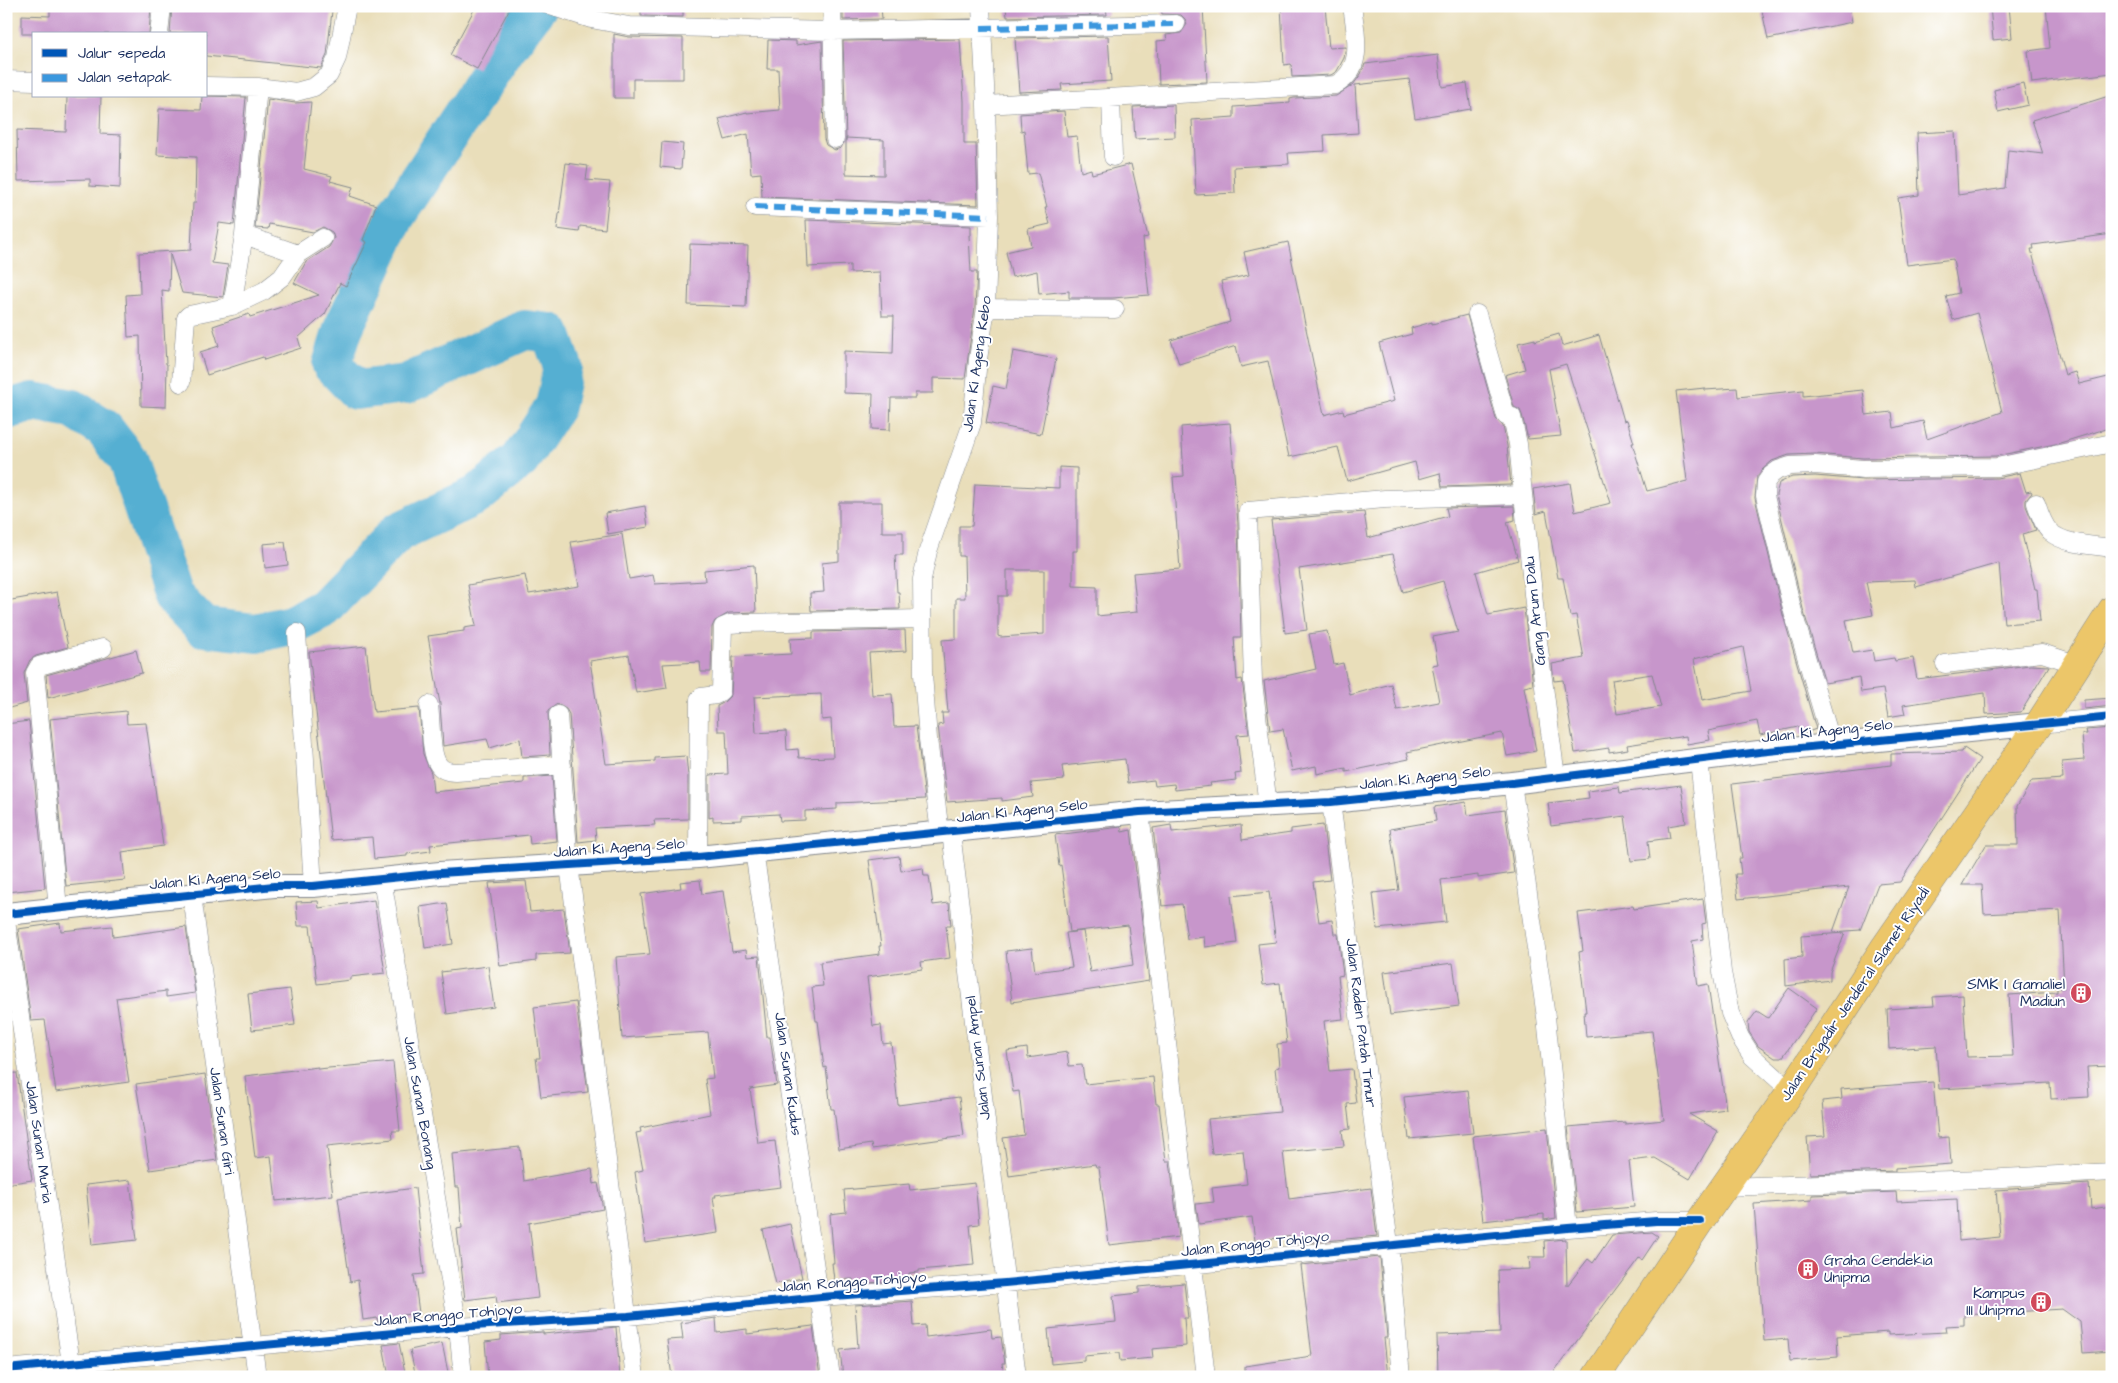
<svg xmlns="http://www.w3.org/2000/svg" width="2118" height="1383" viewBox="0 0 2118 1383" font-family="'Architects Daughter',sans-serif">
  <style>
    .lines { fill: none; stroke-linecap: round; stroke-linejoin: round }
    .river { stroke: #54afd2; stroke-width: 40 }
    .building { fill: #c796cb; fill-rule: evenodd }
    .minor-casing { stroke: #82868c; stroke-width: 19 }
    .tertiary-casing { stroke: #82868c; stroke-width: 24 }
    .primary-casing { stroke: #82868c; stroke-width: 29 }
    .minor { stroke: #fff; stroke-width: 18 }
    .tertiary { stroke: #fff; stroke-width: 22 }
    .primary { stroke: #ecc669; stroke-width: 28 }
    .quiet { stroke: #3a97de; stroke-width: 6; stroke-dasharray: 12 6; stroke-linecap: butt }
    .cycleway-casing { stroke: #fff; stroke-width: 11 }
    .cycleway { stroke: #0057b8; stroke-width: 8 }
    .labels { text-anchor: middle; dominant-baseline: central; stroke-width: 4; stroke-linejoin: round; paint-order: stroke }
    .street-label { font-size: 15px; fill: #1b2f5e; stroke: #fff }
    .poi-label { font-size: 15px; fill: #1b2f5e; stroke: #fff; text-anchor: end }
  </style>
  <rect width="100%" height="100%" fill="#fff"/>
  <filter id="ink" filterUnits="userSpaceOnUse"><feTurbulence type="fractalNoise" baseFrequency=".02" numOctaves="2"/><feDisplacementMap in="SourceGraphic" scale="10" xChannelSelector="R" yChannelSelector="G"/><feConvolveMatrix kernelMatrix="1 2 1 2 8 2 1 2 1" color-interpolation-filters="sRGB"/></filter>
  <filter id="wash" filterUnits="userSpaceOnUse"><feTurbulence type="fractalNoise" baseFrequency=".0096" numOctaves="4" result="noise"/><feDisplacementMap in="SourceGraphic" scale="20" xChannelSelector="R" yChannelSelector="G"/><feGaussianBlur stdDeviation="1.12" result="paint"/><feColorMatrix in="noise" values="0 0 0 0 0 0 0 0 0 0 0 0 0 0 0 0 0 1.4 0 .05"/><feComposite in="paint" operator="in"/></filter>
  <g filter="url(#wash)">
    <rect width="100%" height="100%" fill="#e9deba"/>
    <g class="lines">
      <!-- river -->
      <path class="river" d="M6 410 33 402 73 409 104 429 127 459 173 596 203 627 256 633 291 625 324 608 398 532 477 495 520 460 555 406 563 367 551 333 525 330 406 384 356 390 332 365 343 329 395 217 505 50 538 6"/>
    </g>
    <g id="blocks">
      <!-- building -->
      <path class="building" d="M50 6H151L149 34H22V15L50 16Z
        M172 6H289L332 11 327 55 321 68 206 56V34H170Z
        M476 6H511L477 69 450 55Z
        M641 6H683V17L641 16Z
        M843 6H881L882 19 843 20Z
        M1006 6H1106L1107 15 1007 17Z
        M1161 6H1203L1207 82 1159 84 1157 41 1167 40 1166 35 1181 33 1187 24 1185 19 1181 15 1162 14Z
        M1281 6H1325L1329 48 1346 47 1344 58 1337 71 1331 75 1292 77 1291 64 1284 65Z
        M1761 6H1849L1852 22 1768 39Z
        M1990 6H2009L2012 38 1993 40Z
        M2046 6H2112V73L2032 83 2028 51 2050 48Z
        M614 34 629 37 683 38V79H633V98H614Z
        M1108 36 1111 81 1061 84 1062 90 1019 92 1015 38Z
        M960 39 964 101V144H976L978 205 762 197 761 173 751 174 748 134 725 140 719 119 747 112V113L780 110 778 69H767L768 40 796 41V45L822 41 824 139 826 145 835 150 841 148 846 139 843 41ZM846 138 884 140V175L846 174Z
        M1438 55 1442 87 1467 83 1471 109 1415 118 1409 79 1355 85 1358 133 1324 135 1325 151 1288 153 1289 164 1234 167 1235 193 1196 195 1192 120 1234 117V107L1290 103V99L1294 98 1336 96 1353 85 1361 74 1365 64Z
        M2023 83 2028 105 1998 112 1994 90Z
        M2112 95V234L2033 245 2034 249H2031L2065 375 2075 372 2079 384 2112 376V427L2060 443 1996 456 1863 458 1815 454 1789 455 1772 461 1763 469 1757 476 1755 498 1783 615 1816 729 1800 735 1798 727 1760 735 1757 721 1708 731 1710 740 1687 744 1686 736 1627 745 1628 749 1609 752V748L1575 753 1563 680 1554 681 1552 664 1584 658 1576 615 1570 616 1563 578H1558L1546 511 1536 514 1533 489 1570 483 1575 512 1611 503 1566 364 1549 369 1561 436 1528 439 1522 415 1520 410 1514 407 1505 375 1525 369 1518 343 1535 339V341L1559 334 1562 346 1599 335 1624 421 1627 420 1634 443H1632L1647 491 1687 481 1676 391 1705 388V390L1737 388 1738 397 1803 390V396L1863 390 1866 415 1892 412 1894 428 1923 421 1927 439 2002 412 1977 313 1953 320 1946 296 1959 293 1953 259 1907 265 1898 198 1919 195 1917 133 1955 131 1958 195 2005 188 2008 150 2043 154 2032 120ZM1743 647 1751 691 1702 700 1694 659ZM1652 674 1661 707 1617 714 1612 680Z
        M67 96H101L100 134 121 135 120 188 90 186V179L18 181 17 130 66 132Z
        M202 96 246 97 234 225 219 223 212 263 228 265 223 297 182 293 170 254 169 291 162 290 166 364H167L166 407 141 406 140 336 128 337 126 295 140 294 139 253 191 250 193 203H195L196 157 157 155 159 109 201 110Z
        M268 99 295 103 311 102 304 169 332 176 330 181 353 187 350 196 376 205 363 240 367 242 346 286 340 283 325 314 298 338 301 348 264 360 263 357 207 375 200 352 219 346 213 326 249 314 250 317 319 295 294 283 306 262 329 247 334 238 332 232 323 227 313 232 269 224 268 229 255 228Z
        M1174 105 1175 137 1135 139 1133 107Z
        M1064 111 1067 137 1077 136 1081 172 1091 169 1092 174 1131 164 1148 237 1143 238 1149 295 1113 298H1069V291L1039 294 1037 271 1012 277 1006 252 1031 246 1028 229 1050 224 1045 207H1047L1038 173 1028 174 1024 130 1021 131 1020 114Z
        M662 142 683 144 681 169 660 167Z
        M566 163 588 166 586 180 610 182 605 229 580 226 579 232 557 229Z
        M806 220 971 226V235H969L971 272H977L975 307 965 379 933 378V393H915V398H891L890 430 872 429 873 394 844 393V351L893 353 894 316H882L880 272 850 273V265L808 267Z
        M1288 242 1324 415 1343 410 1344 414 1394 401 1379 343 1412 334 1411 328 1432 322V324L1467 315 1496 419 1503 426 1507 446 1511 485 1442 487 1440 473 1419 479 1415 462 1347 481 1338 447 1289 457 1268 361 1241 367 1236 346 1179 364 1171 340 1230 322 1221 281 1249 275 1244 252Z
        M690 244 748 246 746 307 688 305Z
        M1013 351 1056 359 1041 434 986 423 993 386 1006 389Z
        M1230 423 1238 524 1241 637H1234L1237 680 1242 679 1249 734 1237 735 1241 773 1235 774 1236 780 1210 783 1211 786 1175 790 1174 784 1155 786 1154 780 1128 783 1125 759 1062 766 1064 780 1031 783 1033 797 1002 801V798L947 802 938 725 943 724 942 713H948L942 640 956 639V598H965L964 556H959V526H972L975 484 1059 488V467L1077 468V551H1073V586L1097 587V616L1137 612 1133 573 1180 569 1173 477 1184 476 1181 427ZM1007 570H1044V634L1001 637 998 636V596H1007Z
        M2020 473 2026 492 2031 491 2032 493 2026 500V506L2036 530 2022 534 2035 589H2037L2040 621 2004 624 1999 563 1916 587 1915 580 1866 582 1873 615 1846 620 1853 653 1872 650 1874 661 1894 658 1895 661 1913 658 1917 679 2030 665 2049 666 2021 712 1986 714 1985 693 1903 705 1905 714 1888 717 1883 689 1861 692 1859 677 1825 683 1803 609 1776 495 1779 483 1792 477 1815 476 1863 480 1997 478Z
        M839 502H882V532H903V555H895L897 592H899L900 609 811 611 810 593 824 592 822 563 839 561Z
        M645 506 648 527 608 534 605 513Z
        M1514 506 1515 520 1507 522 1518 560 1476 572 1488 615 1524 608 1533 685 1524 687 1536 751 1507 756 1502 733 1407 752 1409 759 1346 772V768L1317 774 1316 766 1292 771 1283 729 1270 731 1264 681 1316 669 1309 634 1327 631 1334 665 1343 663 1350 695 1391 684 1397 710 1439 702 1432 665 1438 664 1433 637 1458 632 1443 581 1403 592 1393 554 1299 569 1307 630 1285 633 1271 520 1364 512 1368 538 1448 516 1446 508Z
        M622 534 629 579 653 575 655 584 705 581 704 570 754 565 756 612 729 613 715 621 712 627 711 672H701L700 662 663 664 667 688 636 693 629 655 590 661 606 764 655 761V758L686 756 688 776V819L654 820 655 825 595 828 596 840 578 842 569 714 566 709 557 704 548 711 550 755 522 757 520 739 490 748 487 739 443 746 440 704 428 636 464 631V628L476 626 468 585 525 575 529 594 579 586 571 542Z
        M285 542 288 565 265 568 263 544Z
        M57 592 68 647 36 656 30 660 24 673 27 703 6 709V601Z
        M905 630 906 651 869 653 872 695 892 694 894 727 916 726 925 799 837 803V809L805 811V820L780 821 779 814 742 816V820L713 821V817L709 818V775L728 774 726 731H718L717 706 723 703 731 695 733 657 791 654 790 639 813 638V632ZM821 694 822 720 831 719 833 757 799 758 798 749 787 750 786 731 756 733 754 697Z
        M366 646 374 712 419 708 423 754 431 773 433 792 524 783V778L552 776 557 841 530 844 529 835 430 845 431 851 407 854V856L374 859 372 837 331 840 309 652Z
        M136 650 142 673 48 698 46 675Z
        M2112 698V706L2084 709V700Z
        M126 711 127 724 146 723 163 846 122 852 125 880 66 886 50 719Z
        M29 721 45 888 6 892V805H9L6 782V724Z
        M2112 728V1008H2110L2112 1066 2087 1067 2089 1097 2051 1099 2050 1083 1939 1089 1936 1046 1889 1049 1887 1009 1934 1006 1933 997 1963 995 1967 1057 2013 1056 2009 995 2057 992V988H2064L2060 910 1984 914 1982 885H1962L1986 845H2018L2017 806 2032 781 2063 779 2062 762 2084 760 2082 734H2087L2086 730Z
        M1964 748 1980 759 1900 882 1878 884 1860 930 1833 932 1849 887 1738 899 1735 874H1741L1739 858H1742L1732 784 1891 765V754L1962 752Z
        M1681 785 1686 823 1668 826 1670 838 1648 841 1650 859 1631 861 1625 816 1551 826 1548 803 1589 798 1588 791 1619 787 1620 793Z
        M1466 802 1468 815 1505 810 1514 873 1478 878V875L1441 880 1446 922 1377 929 1373 893 1399 890 1390 829 1436 821 1434 807Z
        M1171 825 1172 832 1241 825 1242 840 1291 833V829L1323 825 1330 880 1313 882 1319 922 1332 920 1334 934H1338L1343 975 1338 976 1343 1019 1324 1021 1330 1071 1352 1069 1356 1103 1347 1104 1350 1129 1342 1130 1344 1146 1283 1152 1289 1199 1371 1188 1377 1236 1294 1244 1293 1236 1255 1241 1252 1217 1199 1224 1196 1204 1214 1202 1212 1188 1247 1184 1243 1151 1212 1154 1208 1119 1280 1112 1275 1068 1279 1067 1277 1044 1287 1043 1280 983 1263 985 1258 944 1276 942 1269 892 1231 896 1237 943 1205 947 1204 937 1187 939 1182 904 1162 906 1153 828Z
        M1121 827 1122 832 1131 830 1149 981 1012 1002 1006 951 1032 948 1035 972 1072 967 1066 933 1083 931 1090 972 1133 965 1128 925 1070 932 1061 865 1059 866 1055 835Z
        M899 856 901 871 923 868 924 876H929L933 905 949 903 951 926H946L950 958 921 962 922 969 867 977 873 1026 881 1025 883 1044 891 1043 898 1105 959 1097 964 1136 872 1149 871 1144 839 1149 834 1109H831L826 1067 824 1068 818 1021H816L812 987 823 986 820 962 880 954 879 946H881L869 860Z
        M700 880 702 894 723 891 732 952 746 950 747 957 759 956 767 1037H770L777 1085 750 1089 758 1143 775 1141 781 1187 715 1195 716 1197H713L718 1233 645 1243 635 1172 643 1170 636 1133 641 1132 640 1128 710 1114 705 1079 713 1078 708 1032 622 1038 616 957 650 954 641 894 681 888 680 882Z
        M526 881 530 912 564 909 570 953 536 955V961L500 966 489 883Z
        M1703 899 1706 923 1702 924 1703 939 1692 941 1698 986 1708 984 1726 1109 1689 1114 1718 1131 1690 1179 1655 1158 1629 1161 1634 1207 1577 1212 1568 1127 1625 1122V1124L1664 1120 1652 1031 1586 1037 1584 1012H1586L1579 952 1583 951 1578 913 1633 906 1634 909Z
        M374 900 385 973 350 977V980L317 984 310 926H298L296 902 318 901 319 908Z
        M447 903 453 944 425 948 420 907Z
        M60 923 61 931 112 926 113 937 186 927 195 993 166 997V991L116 998 129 1082 56 1092 45 1020 31 1021 18 929Z
        M1845 933 1830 972V980L1786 986 1785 959 1802 957 1801 936Z
        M1453 963 1459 1006 1390 1015 1384 972Z
        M488 966 494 1007 447 1014 441 972Z
        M1789 988 1817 1008 1782 1058H1775L1758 1046 1749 1032 1748 1023 1757 1011 1768 1018Z
        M290 989 295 1025 252 1030 248 994Z
        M576 1002 588 1092 541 1097 536 1058H540L534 1007Z
        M1027 1048 1028 1058 1067 1052 1069 1066 1082 1065 1085 1084 1153 1077 1156 1104H1159L1166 1161H1170L1179 1237 1109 1245 1099 1167H1096L1095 1164 1009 1176 1003 1138 1024 1135 1019 1091 1013 1092 1007 1051Z
        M393 1062 400 1131H392L393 1139 327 1146 333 1195 276 1201 271 1156 255 1158 245 1076 318 1067V1069Z
        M17 1073 32 1180 6 1184V1074Z
        M205 1074 217 1160 150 1170 136 1084Z
        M1933 1082 1938 1138 1949 1137 1951 1164 1895 1168V1171L1810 1174 1807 1137 1825 1136 1822 1101 1842 1099 1841 1089Z
        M1468 1090 1473 1133 1409 1139 1404 1097Z
        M1547 1128 1556 1218 1544 1220V1214L1483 1221 1473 1136Z
        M520 1147 524 1181 592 1169 594 1184 598 1183 603 1209 529 1223 538 1298 497 1303 496 1296 465 1300 457 1229 462 1228 459 1187H455L452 1154Z
        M130 1180 137 1240 92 1245 86 1185Z
        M975 1183 979 1224 970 1225 974 1265 919 1270V1272L909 1273 910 1280 853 1284V1279L834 1280 832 1263H834L830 1214 846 1212 844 1190 909 1184 910 1190Z
        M2089 1184 2091 1209 2112 1206V1351L2083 1353 2080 1322 2062 1309 1964 1315V1325L1945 1326 1946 1332 1888 1335V1332L1837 1336 1838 1357 1790 1361 1788 1339 1764 1341 1754 1204 1812 1200V1195L1896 1192 1897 1202 1957 1199 1959 1241 2000 1237 1996 1190Z
        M415 1188 424 1274 414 1275 419 1313 394 1316 395 1322 378 1324 377 1318 363 1320 358 1280 350 1282 338 1198Z
        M790 1224 802 1278 776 1284 763 1230Z
        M1652 1232 1658 1236 1642 1260 1639 1258 1550 1377H1500L1503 1373 1438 1375 1437 1335 1500 1333 1498 1270 1530 1269 1529 1257H1545L1544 1241 1566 1239 1567 1286 1588 1259 1593 1263 1612 1235Z
        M1380 1257 1387 1338H1384L1388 1377H1245V1366L1312 1356 1301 1265Z
        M1184 1283 1188 1318H1184L1186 1346 1152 1349 1153 1358 1120 1361 1119 1353 1084 1356V1361L1051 1364 1048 1329 1116 1322 1113 1296 1139 1293V1287Z
        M912 1301 914 1326 925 1325 926 1337 991 1329 992 1338 1001 1337 1005 1363H1002L1004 1377H843L840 1350 858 1348 855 1305Z
        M716 1318 717 1333 747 1329V1334L813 1326 820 1377H672L667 1340 683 1339 681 1323Z
        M616 1327 620 1377H488L485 1342 501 1340V1335L543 1332V1334Z
        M399 1343 406 1377H389L383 1345Z
        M442 1343 449 1377H416L410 1350Z"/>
    </g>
  </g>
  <g filter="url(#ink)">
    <use href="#blocks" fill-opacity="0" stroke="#82868c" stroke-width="1"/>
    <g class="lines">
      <!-- minor casing -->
      <g class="minor-casing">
        <path id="minor" d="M550 6 591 19 629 26 832 31 1176 24
          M832 6 835 139
          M159 34 162 6
          M6 80 34 81
          M206 86 258 87 296 92 314 87 329 75 337 58 347 6
          M1111 98 1113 157
          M986 105 1335 85C1365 70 1356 34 1352 6
          M755 207 989 216
          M244 235 298 254
          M232 306 244 235 258 87
          M986 308 1115 309
          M1477 314 1506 416 1512 417 1518 444 1537 634 1556 777
          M181 383 186 318 189 315 232 306 264 291 282 277 298 254 323 238
          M2036 503C2039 512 2043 525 2050 532 2066 545 2092 545 2112 548
          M297 633 313 886
          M1945 664 2042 653 2076 664
          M429 705C431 719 430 753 438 764 442 771 449 772 456 772L562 765
          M558 715 569 865 635 1377
          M2039 724 2112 717
          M1832 744 1793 612 1765 496 1766 482 1771 475 1778 470 1790 466 1815 465 1863 469 1997 467 2112 443
          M1699 760 1722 972 1730 1013 1740 1037 1752 1056 1791 1091
          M1512 783 1546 1017 1568 1228
          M1331 802 1389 1244 1401 1377
          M1268 806 1253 682 1248 511 1385 499 1522 495
          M1140 812 1206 1377
          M951 832 1017 1377
          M940 833 928 739 923 674 922 579 928 551 972 423 978 359 986 308 989 216 986 105 981 6
          M754 851 831 1377
          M698 857 699 699 701 697 716 695 721 691 723 627 730 624 745 623 921 619
          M382 879 458 1327 463 1377
          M192 895 257 1377
          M58 908 35 673 39 666 103 648
          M6 921 73 1377
          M1723 1187 1984 1179 2112 1172
          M6 1369 458 1327 628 1316 821 1297 1005 1283 1568 1228 1656 1221H1700"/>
      </g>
      <!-- tertiary casing -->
      <g class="tertiary-casing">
        <path id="tertiary" d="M6 914 274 886H313L440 873 698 857 1140 812 1331 802 1512 783 1759 752 2039 724"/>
      </g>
      <!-- primary casing -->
      <g class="primary-casing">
        <path id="primary" d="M1596 1377 1700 1221 1791 1091 1885 947 2039 724 2112 610"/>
      </g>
      <!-- minor -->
      <use href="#minor" class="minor"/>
      <!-- tertiary -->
      <use href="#tertiary" class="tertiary"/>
      <!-- primary -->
      <use href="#primary" class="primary"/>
      <!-- quiet -->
      <path class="quiet" d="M981 28 1176 24
        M755 207 989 216"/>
      <!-- cycleway casing -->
      <g class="cycleway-casing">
        <path id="cycleway" d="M6 914 274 886H313L440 873 698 857 1140 812 1331 802 1512 783 1759 752 2112 717
          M6 1369 458 1327 628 1316 821 1297 1005 1283 1568 1228 1656 1221H1700"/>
      </g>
      <!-- cycleway -->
      <use href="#cycleway" class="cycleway"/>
    </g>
  </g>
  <!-- icons -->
  <defs>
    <g id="building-disc" transform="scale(1.125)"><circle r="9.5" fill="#d1495b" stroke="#fff"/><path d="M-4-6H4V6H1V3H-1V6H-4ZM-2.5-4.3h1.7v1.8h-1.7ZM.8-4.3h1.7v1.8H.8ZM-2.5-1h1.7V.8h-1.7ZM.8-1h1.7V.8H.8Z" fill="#fff"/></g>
  </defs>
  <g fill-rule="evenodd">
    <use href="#building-disc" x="2081" y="993"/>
    <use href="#building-disc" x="1808" y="1269"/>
    <use href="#building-disc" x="2041" y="1302"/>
  </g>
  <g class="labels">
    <!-- street labels -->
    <g class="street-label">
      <text transform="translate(977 364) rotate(-82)">Jalan Ki Ageng Kebo</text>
      <text transform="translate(1535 611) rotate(-96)">Gang Arum Dalu</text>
      <text transform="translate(1827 731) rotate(-6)">Jalan Ki Ageng Selo</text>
      <text transform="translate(1425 778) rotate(-6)">Jalan Ki Ageng Selo</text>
      <text transform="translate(1022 811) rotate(-6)">Jalan Ki Ageng Selo</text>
      <text transform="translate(619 848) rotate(-4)">Jalan Ki Ageng Selo</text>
      <text transform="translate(215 879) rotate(-5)">Jalan Ki Ageng Selo</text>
      <text transform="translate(1855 994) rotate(-56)">Jalan Brigadir Jenderal Slamet Riyadi</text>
      <text transform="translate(1361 1023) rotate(83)">Jalan Raden Patah Timur</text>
      <text transform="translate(978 1058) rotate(-97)">Jalan Sunan Ampel</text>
      <text transform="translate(788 1074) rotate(82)">Jalan Sunan Kudus</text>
      <text transform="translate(420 1103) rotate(80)">Jalan Sunan Bonang</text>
      <text transform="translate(222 1121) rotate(82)">Jalan Sunan Giri</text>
      <text transform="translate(39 1142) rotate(82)">Jalan Sunan Muria</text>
      <text transform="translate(1255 1244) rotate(-6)">Jalan Ronggo Tohjoyo</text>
      <text transform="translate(852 1282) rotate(-4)">Jalan Ronggo Tohjoyo</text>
      <text transform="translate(448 1315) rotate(-5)">Jalan Ronggo Tohjoyo</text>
    </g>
    <!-- poi labels -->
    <g class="poi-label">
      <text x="2065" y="984">SMK I Gamaliel<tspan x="2065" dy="17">Madiun</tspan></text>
      <text x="1824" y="1260" text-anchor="start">Graha Cendekia<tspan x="1824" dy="17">Unipma</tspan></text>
      <text x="2025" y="1293">Kampus<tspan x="2025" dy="17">III Unipma</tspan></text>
    </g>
  </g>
  <!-- margin -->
  <rect width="2118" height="1383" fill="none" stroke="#fff" stroke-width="25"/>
  <!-- legend -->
  <rect x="32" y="32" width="175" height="65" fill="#ffffff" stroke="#a4acbf"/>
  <rect x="42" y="49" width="25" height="8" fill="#0057b8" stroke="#a4acbf"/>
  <text x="78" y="58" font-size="15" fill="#1b2f5e">Jalur sepeda</text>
  <rect x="42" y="74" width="25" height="8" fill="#3a97de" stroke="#a4acbf"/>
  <text x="78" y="82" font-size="15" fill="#1b2f5e">Jalan setapak</text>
</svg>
